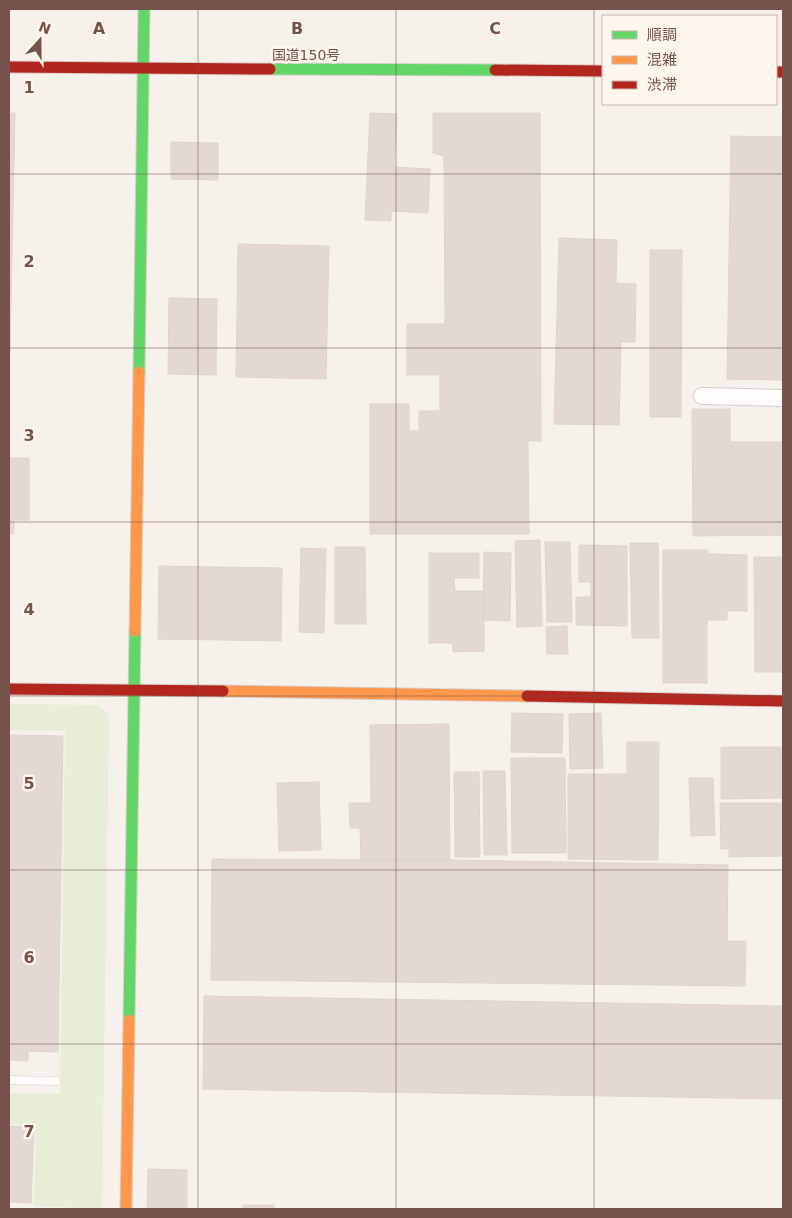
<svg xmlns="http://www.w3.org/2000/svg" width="792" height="1218" viewBox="0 0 792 1218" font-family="'DejaVu Sans','Noto Sans JP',sans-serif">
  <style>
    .green { fill: #e7edd7 }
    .building { fill: #e3d8d3; stroke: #e0d3ce }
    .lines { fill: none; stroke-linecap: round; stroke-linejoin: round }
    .lane-casing { stroke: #d6ccc8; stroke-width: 9 }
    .street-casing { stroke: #d6ccc8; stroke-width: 18 }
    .fast-casing { stroke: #d8cec9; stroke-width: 13 }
    .slow-casing { stroke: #d8cec9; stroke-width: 13 }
    .jam-casing { stroke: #d8cec9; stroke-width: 13 }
    .lane { stroke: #fefdfc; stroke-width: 8 }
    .street { stroke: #fefdfc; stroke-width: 16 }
    .fast { stroke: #63d668; stroke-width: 11 }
    .slow { stroke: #ff974d; stroke-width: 11 }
    .jam { stroke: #b3261e; stroke-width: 11 }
    .grid { fill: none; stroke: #75534c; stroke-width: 1; stroke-opacity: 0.55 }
    .labels { text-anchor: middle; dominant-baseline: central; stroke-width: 5; stroke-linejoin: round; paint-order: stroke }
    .street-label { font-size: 14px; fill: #75534c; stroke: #fef5ed }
    .grid-label { font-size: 16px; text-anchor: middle; font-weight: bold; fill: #75534c; stroke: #fef5ed; stroke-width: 5; stroke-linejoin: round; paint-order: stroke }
  </style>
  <rect width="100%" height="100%" fill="#f7f1ec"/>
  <!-- green -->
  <path class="green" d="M9 704 99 705 109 715 102 1209 34 1206 36 1126 9 1124V1093L60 1094 65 731 9 730Z"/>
  <!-- building -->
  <path class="building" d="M9 113H15L10 352H9Z
    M370 113 397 114 394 167 430 169 428 213 391 211V221L365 220Z
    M433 113H540L541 441H528L529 534H370V404H409V431H419V411H440V375H407V324H445L444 156 433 153Z
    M731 136 783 137V380L727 379Z
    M171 142 218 143V180L171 179Z
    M559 238 617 240 616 283 636 284 635 342H621L619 425 554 424Z
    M238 244 329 246 326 379 236 377Z
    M650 250H682L681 417H650Z
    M169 298 217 299 216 375 168 374Z
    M692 409H730V442H783V535L693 536Z
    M9 458H29V520H14V534H9Z
    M540 540 542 626 517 627 515 541Z
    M545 542H570L572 622H547Z
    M630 543H658L659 638H632Z
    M579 545 627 546V626L576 625V597H591V582H579Z
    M335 547H365L366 624H335Z
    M301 548 326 549 324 633 299 632Z
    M663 550H708V554L747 555V611H727V620H707V683H663Z
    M484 552 511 553 510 621 483 620Z
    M429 553H479V578H454L455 591H484V651L453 652V643H429Z
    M754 557H783V672H755Z
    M159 566 282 568 281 641 158 639Z
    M567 626 568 654H547L546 627Z
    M512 713 563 714 562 753 511 752Z
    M601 713 603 768 570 769 569 714Z
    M449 724 450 860 361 861 360 828H350L349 803H371L370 725Z
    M9 735 63 736 58 1052 28 1051V1061L9 1060Z
    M627 742H659L658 860 568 859V774H627Z
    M721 747H781L782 798 721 799Z
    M511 758H565L566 853H512Z
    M483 771H505L507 855H484Z
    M454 772H479L480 857H455Z
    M689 778H713L715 835 691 836Z
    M319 782 321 850 279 851 277 783Z
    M720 803H783V856L729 857V849H721Z
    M212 859 450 860 728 865 727 941H746L745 986 211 980Z
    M204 996 783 1006V1099L203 1089Z
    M9 1126 34 1128 31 1203 9 1202Z
    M148 1169 187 1170V1209H147Z
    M243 1205H274V1209H243Z"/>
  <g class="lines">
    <!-- lane casing -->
    <g class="lane-casing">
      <path id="lane" d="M9 1080 56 1081"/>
    </g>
    <!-- street casing -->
    <g class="street-casing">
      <path id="street" d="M702 396 783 398"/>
    </g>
    <!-- fast casing -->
    <g class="fast-casing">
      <path id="fast" d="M270 69 495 70
        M139 372 144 9
        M129 1020 135 631"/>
    </g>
    <!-- slow casing -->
    <g class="slow-casing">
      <path id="slow" d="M135 631 139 372
        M223 691 527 696
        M126 1209 129 1020"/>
    </g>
    <!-- jam casing -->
    <g class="jam-casing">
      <path id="jam" d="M9 67 270 69
        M495 70 603 71
        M776 72H783
        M9 689 223 691
        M527 696 783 701"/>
    </g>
    <!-- lane -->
    <use href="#lane" class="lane"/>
    <!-- street -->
    <use href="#street" class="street"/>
    <!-- fast -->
    <use href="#fast" class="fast"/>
    <!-- slow -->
    <use href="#slow" class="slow"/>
    <!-- jam -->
    <use href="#jam" class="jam"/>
  </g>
  <!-- grid -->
  <path class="grid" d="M198 9V1209M396 9V1209M594 9V1209M9 174H783M9 348H783M9 522H783M9 696H783M9 870H783M9 1044H783"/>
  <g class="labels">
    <!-- street labels -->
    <g class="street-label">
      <text x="306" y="55">国道150号</text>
    </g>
  </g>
  <g class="grid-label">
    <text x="99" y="34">A</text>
    <text x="297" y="34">B</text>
    <text x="495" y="34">C</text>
    <text x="29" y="93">1</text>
    <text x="29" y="267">2</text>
    <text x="29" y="441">3</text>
    <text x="29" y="615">4</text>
    <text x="29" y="789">5</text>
    <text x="29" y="963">6</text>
    <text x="29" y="1137">7</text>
  </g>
  <!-- border -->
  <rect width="792" height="1218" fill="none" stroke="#75534c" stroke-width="20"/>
  <!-- legend -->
  <rect x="602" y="15" width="175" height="90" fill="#fef5ed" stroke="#c7b4ad"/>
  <rect x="612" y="31" width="25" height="8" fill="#63d668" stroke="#c7b4ad"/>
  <text x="647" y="40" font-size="15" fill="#75534c">順調</text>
  <rect x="612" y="56" width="25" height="8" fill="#ff974d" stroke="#c7b4ad"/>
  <text x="647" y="65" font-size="15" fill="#75534c">混雑</text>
  <rect x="612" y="81" width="25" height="8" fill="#b3261e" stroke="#c7b4ad"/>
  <text x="647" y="90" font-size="15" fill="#75534c">渋滞</text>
  <!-- north arrow -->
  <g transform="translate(40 40) rotate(21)" stroke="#fef5ed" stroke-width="4" paint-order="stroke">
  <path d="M0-4L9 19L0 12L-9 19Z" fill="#75534c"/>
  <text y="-8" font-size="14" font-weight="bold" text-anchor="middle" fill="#75534c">N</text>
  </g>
</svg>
